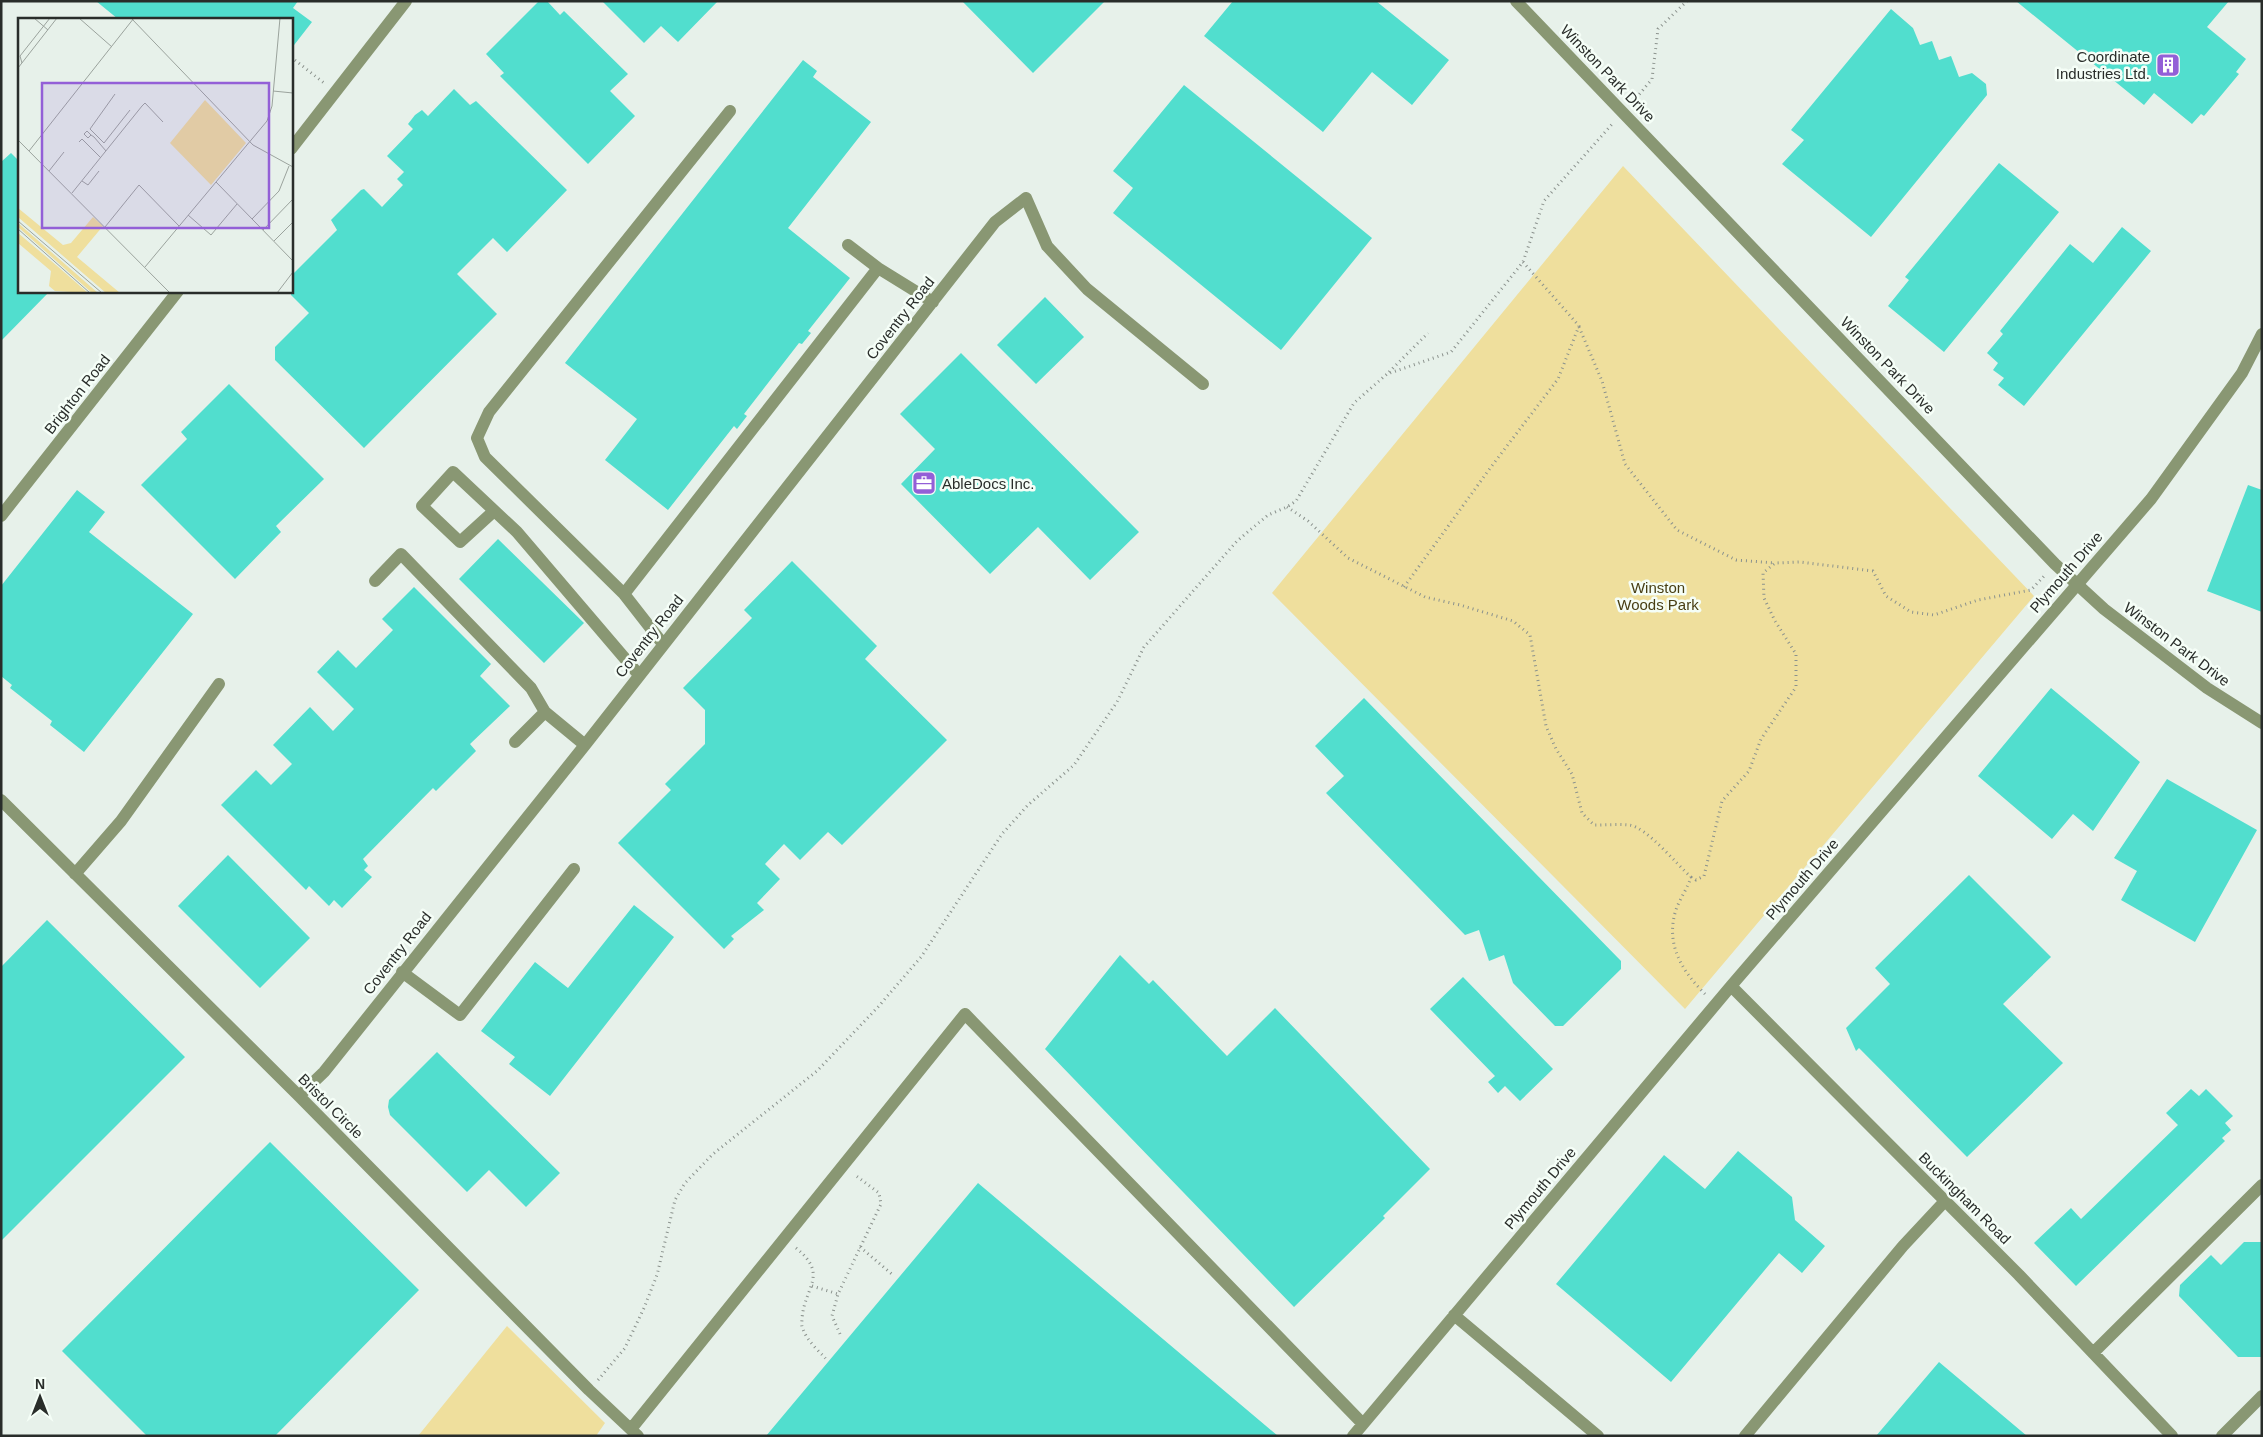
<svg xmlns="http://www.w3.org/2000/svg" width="2263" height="1437" viewBox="0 0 2263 1437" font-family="Helvetica,sans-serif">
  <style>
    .green { fill: #efdf9d }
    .building { fill: #51dece }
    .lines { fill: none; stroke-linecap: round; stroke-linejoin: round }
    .path { stroke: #8b928d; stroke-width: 3; stroke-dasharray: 1 4; stroke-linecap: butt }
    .minor { stroke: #899773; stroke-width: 12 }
    .labels { text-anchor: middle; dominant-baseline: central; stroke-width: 5; stroke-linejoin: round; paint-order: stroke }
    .poi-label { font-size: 15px; fill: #292d2a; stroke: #f5fef7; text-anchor: end }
    .street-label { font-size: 15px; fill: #292d2a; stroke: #f5fef7 }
    .park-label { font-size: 15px; fill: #483e14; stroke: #f5fef7 }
    .inset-road { fill: none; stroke: #9ba39d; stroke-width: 1 }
    .view { fill: #935fd7; fill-opacity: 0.15; stroke: #935fd7; stroke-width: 2.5 }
    .inset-edge { fill: none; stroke: #292d2a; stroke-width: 2.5 }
  </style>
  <rect width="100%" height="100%" fill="#e7f1ea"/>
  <!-- green -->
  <path class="green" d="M1623 166 2034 596 1685 1009 1272 593Z
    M507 1326 605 1423 596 1436H418Z"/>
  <!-- building -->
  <path class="building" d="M96 1H298L293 8 312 22 291 49V19H118Z
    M539 1H547L560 15 564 11 628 74 610 91 635 116 588 164 500 76 504 73 486 54Z
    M602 1H718L678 42 661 26 644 43Z
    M962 1H1105L1033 73Z
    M1233 1H1376L1449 60 1412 105 1372 72 1323 132 1204 36Z
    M2016 1H2229L2207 27 2246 59 2236 72 2239 74 2204 116 2201 114 2192 124 2154 93 2144 105Z
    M1891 9 1913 28 1920 45 1932 41 1939 60 1951 56 1959 77 1972 73 1986 84 1987 95 1871 237 1782 164 1804 140 1791 130Z
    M803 60 817 71 813 77 871 122 788 228 850 278 808 331 811 333 802 344 799 343 744 414 747 416 737 429 734 426 668 510 605 460 637 419 565 363Z
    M1184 85 1372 238 1281 350 1113 213 1133 188 1113 171Z
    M454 89 470 105 476 101 567 190 507 252 493 238 457 274 497 314 364 448 275 360V347L309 313 291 295V276L337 230 331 220 361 190 364 189 382 207 403 185 397 179 404 172 387 156 413 129 408 124 415 115 422 110 428 116Z
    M11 153 19 161V291H50L1 341V162Z
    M1999 163 2059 212 1944 352 1888 306 1909 280 1905 277Z
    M2122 227 2151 251 2024 406 1998 385 2004 378 1993 370 1998 363 1987 353 2003 334 2000 331 2070 244 2093 263Z
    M1045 297 1084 337 1036 384 997 345Z
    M961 353 1139 532 1090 580 1038 527 990 574 901 484 935 449 900 414Z
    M229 384 324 479 276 526 281 532 235 579 141 485 187 439 181 432Z
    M2248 485 2262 490V612L2207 591Z
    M77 490 105 512 89 532 193 614 84 752 50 725 52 721 10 688 12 685 1 676V586Z
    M498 539 584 623 544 663 459 579Z
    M792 561 877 646 865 659 947 740 842 845 828 832 800 860 784 844 765 864 780 879 757 903 764 910 731 936 734 939 724 949 618 843 671 790 665 784 705 744V710L683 688 752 618 744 610Z
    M414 587 491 664 480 676 510 706 470 744 476 751 436 791 433 788 363 859 368 866 364 870 372 877 342 908 334 900 329 906 309 886 306 890 221 805 256 770 271 785 292 764 273 745 310 707 333 731 354 709 317 672 338 650 356 668 393 630 382 619Z
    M2051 688 2140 762 2093 831 2073 814 2052 839 1978 776Z
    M1364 698 1621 961V969L1563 1026H1555L1513 983 1504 955 1489 961 1479 930 1465 935 1326 793 1344 776 1315 746Z
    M2167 779 2257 830 2195 942 2121 900 2137 871 2114 858Z
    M228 855 310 938 260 988 178 906Z
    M1969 875 2051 957 2003 1004 2063 1063 1967 1157 1859 1048 1856 1051 1846 1028 1890 984 1875 968Z
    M634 905 674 937 550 1096 509 1064 515 1057 481 1031 535 962 568 988Z
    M47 920 185 1057 1 1241V967Z
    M1120 955 1149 984 1153 980 1227 1056 1275 1008 1430 1169 1383 1216 1385 1218 1294 1307 1045 1049Z
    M1463 977 1553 1069 1520 1101 1505 1086 1498 1093 1488 1082 1495 1076 1430 1009Z
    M437 1052 560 1173 526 1207 489 1170 467 1192 390 1115 388 1107 389 1100Z
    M2191 1089 2199 1096 2206 1089 2233 1116 2225 1123 2231 1130 2222 1138 2225 1141 2076 1286 2034 1243 2071 1208 2081 1219 2178 1125 2166 1113Z
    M270 1142 419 1290 275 1436H147L62 1351Z
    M1738 1151 1792 1197 1795 1220 1825 1246 1802 1273 1779 1253 1671 1382 1556 1284 1664 1155 1705 1189Z
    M978 1183 1278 1436H766Z
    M2244 1242H2262V1357H2238L2179 1296 2180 1285 2211 1255 2221 1265Z
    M1939 1362 2027 1436H1876Z"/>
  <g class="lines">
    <!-- path -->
    <path class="path" d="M291 57 324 83
      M1633 102 1652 79 1658 29 1687 1
      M1579 327 1602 381 1625 464 1677 530 1736 560 1775 563
      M1389 372 1428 333
      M1287 507 1308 521 1348 558 1425 597 1460 605 1513 621 1530 635 1546 726 1556 749 1572 774 1582 813 1594 825C1606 825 1618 824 1629 825 1647 827 1677 865 1691 877 1687 890 1678 901 1675 913 1666 946 1683 972 1705 994
      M1404 587 1491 467 1558 379 1579 326 1523 262
      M1691 877 1696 880 1704 876 1722 801 1749 771 1761 739 1796 687V654L1775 621 1764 598 1763 573 1775 563 1800 562 1873 571 1886 596 1911 612 1934 615 1978 600 2031 590 2045 575
      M860 1247 893 1275
      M796 1248C829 1275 805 1286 802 1318 802 1322 801 1326 803 1329 807 1341 819 1351 827 1360
      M812 1286 838 1294
      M840 1334 832 1316 838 1294 881 1204 879 1193 855 1175
      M598 1380 625 1348 644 1308 657 1275 675 1200 685 1183 713 1154 817 1071 878 1007 921 957 1002 834 1028 805 1074 765 1117 702 1144 647 1237 541 1268 515 1287 507 1296 501 1354 403 1387 374 1451 352 1523 262 1544 201 1613 123"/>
    <!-- minor -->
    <path class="minor" d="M1516 1 2055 564 2104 609 2207 688 2262 723
      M730 111 489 412 477 438 485 457 624 594 878 268
      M291 149 406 1
      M848 245 878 268 933 302
      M494 511 460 542 422 506 453 472 517 532 639 675
      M1 516 178 291
      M375 581 401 554 531 688 545 712 585 745
      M624 594 663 644
      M515 742 545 712
      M1 800 299 1096 589 1390 638 1436
      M75 874 121 821 219 684
      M402 972 460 1015 574 869
      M1731 986 2019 1275 2172 1436
      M299 1096 324 1072 585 745 995 222 1026 198 1047 246 1087 289 1203 384
      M1454 1315 1598 1436
      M2093 1353 2262 1185
      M631 1429 965 1014 1363 1424
      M1353 1436 1731 986 2151 499 2242 373 2262 334
      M1745 1436 1903 1246 1945 1201
      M2222 1436 2262 1396"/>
  </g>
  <!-- icons -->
  <defs>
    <g id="building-square" transform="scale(1.25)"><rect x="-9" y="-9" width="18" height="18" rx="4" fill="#935fd7" stroke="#f5fef7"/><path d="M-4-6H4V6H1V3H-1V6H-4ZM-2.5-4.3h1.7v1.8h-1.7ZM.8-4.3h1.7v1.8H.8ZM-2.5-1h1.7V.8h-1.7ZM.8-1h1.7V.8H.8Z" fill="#fff"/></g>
    <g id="office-square" transform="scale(1.25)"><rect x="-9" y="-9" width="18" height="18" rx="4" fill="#935fd7" stroke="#f5fef7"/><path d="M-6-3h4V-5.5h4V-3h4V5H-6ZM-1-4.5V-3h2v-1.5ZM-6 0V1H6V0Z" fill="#fff"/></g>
  </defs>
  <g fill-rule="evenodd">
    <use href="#building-square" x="2168" y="65"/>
    <use href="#office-square" x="924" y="483"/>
  </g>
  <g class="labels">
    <!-- poi labels -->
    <g class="poi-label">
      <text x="2150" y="56">Coordinate<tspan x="2150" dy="17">Industries Ltd.</tspan></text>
      <text x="942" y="483" text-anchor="start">AbleDocs Inc.</text>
    </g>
    <!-- street labels -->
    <g class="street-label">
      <text transform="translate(1608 73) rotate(46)">Winston Park Drive</text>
      <text transform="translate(900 318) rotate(-52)">Coventry Road</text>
      <text transform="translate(1888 365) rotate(46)">Winston Park Drive</text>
      <text transform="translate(77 394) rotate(-52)">Brighton Road</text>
      <text transform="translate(2066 572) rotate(-49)">Plymouth Drive</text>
      <text transform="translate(649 636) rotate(-52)">Coventry Road</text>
      <text transform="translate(2177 644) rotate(37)">Winston Park Drive</text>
      <text transform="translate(1802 879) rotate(-49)">Plymouth Drive</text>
      <text transform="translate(397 953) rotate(-52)">Coventry Road</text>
      <text transform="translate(331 1106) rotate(45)">Bristol Circle</text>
      <text transform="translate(1540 1188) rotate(-50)">Plymouth Drive</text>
      <text transform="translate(1965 1198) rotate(45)">Buckingham Road</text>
    </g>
    <!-- park labels -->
    <g class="park-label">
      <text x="1658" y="587">Winston<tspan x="1658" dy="17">Woods Park</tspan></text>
    </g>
  </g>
  <!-- overview -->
  <g transform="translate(18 18)">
    <rect width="275" height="275" fill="#e7f1ea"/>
    <path d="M187 82 228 125 193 167 152 125ZM0 190 45 227 53 225 75 199 85 208 59 239 102 275H88L0 199ZM0 205 80 275H74L0 209ZM0 215 38 247 70 275 37 273 31 268 33 253 0 225Z" fill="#efdf9d"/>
    <path class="inset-road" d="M16 0 30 12M61 0 94 29M113 0 235 127 275 149M4 45 2 38 32 0M0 50 39 0M255 73 275 75M97 76 72 111 86 125 112 92M73 117 70 120 66 116 69 113 73 117 76 119 88 133M0 122 152 275M61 124 64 121 83 140M11 133 116 0M31 153 46 134M64 163 70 167 81 153M198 164 275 243M54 175 124 88 127 85 145 104M170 197 193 217 219 186M234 201 261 173 271 148M0 203 84 275M87 209 121 167 161 208M0 211 72 275M245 212 275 181M256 223 275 204M127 249 249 103 254 88 262 0M259 275 275 254"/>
    <path class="view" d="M24 65H251V210H24Z"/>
    <rect width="275" height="275" class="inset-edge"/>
  </g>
  <!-- border -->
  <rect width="2263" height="1437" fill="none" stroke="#292d2a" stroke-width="5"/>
  <!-- north arrow -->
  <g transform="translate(40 1397)" stroke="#f5fef7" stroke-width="4" paint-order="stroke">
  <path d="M0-4L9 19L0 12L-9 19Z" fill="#292d2a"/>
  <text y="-8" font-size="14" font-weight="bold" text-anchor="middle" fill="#292d2a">N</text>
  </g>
</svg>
